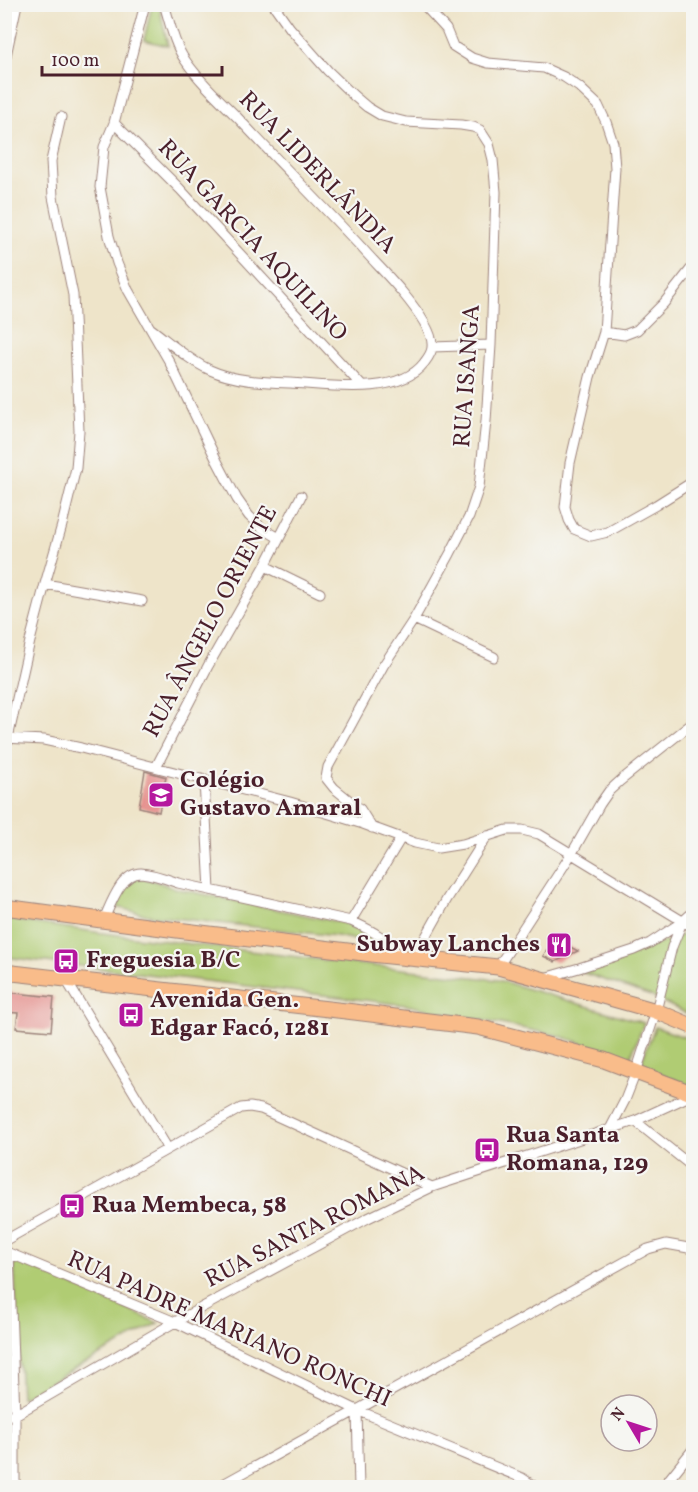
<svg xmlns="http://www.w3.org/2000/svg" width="698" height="1492" viewBox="0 0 698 1492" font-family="Vollkorn,serif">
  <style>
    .green { fill: #b0cc73; stroke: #7d764f; stroke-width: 1.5 }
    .building { fill: #e5928f }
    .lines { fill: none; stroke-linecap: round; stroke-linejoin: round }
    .street-casing { stroke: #9c827a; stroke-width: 11 }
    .primary-casing { stroke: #9c827a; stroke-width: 17 }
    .street { stroke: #fff; stroke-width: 9 }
    .primary { stroke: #f9bc8a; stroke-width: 15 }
    .labels { text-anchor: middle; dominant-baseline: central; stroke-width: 4.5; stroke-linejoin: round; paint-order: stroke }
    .street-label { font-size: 24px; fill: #4a1f2b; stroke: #f6f6f2 }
    .poi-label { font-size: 24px; font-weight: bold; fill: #4a1f2b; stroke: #f6f6f2; text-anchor: start }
  </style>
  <rect width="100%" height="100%" fill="#f6f6f2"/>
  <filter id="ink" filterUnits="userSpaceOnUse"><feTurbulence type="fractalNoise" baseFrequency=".0167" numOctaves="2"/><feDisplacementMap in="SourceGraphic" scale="12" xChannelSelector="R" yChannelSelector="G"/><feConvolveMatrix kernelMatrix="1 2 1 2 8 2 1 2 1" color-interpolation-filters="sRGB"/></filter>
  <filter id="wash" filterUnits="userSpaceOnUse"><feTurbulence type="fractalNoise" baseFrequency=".008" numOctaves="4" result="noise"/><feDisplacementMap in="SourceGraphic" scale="24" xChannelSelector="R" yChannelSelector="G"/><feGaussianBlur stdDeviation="1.35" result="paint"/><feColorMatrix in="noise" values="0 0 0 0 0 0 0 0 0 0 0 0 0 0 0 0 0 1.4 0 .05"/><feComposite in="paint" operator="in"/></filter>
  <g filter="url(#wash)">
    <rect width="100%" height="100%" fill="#eee4c9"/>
    <!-- green -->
    <path class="green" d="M152 5H158L160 10 168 46 144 40Z
      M131 877 151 880 178 889 348 924 378 938 385 944H374L337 936 147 915 117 907 124 888Z
      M5 919 102 933 331 961 498 980 644 1023 630 1058 556 1035 406 1005 5 957Z
      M693 931V1017L651 996 578 971 605 963Z
      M655 1027 693 1040V1087L640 1065Z
      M14 1259 158 1323 21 1398Z"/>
    <g id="blocks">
      <!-- building -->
      <path class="building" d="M145 771 166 777 159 812 139 807Z
        M555 939 578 951 555 962 543 956Z
        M4 992 54 997 51 1031 16 1028 18 1013 4 1012Z"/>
    </g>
  </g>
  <g filter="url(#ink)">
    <use href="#blocks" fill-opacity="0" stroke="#9c827a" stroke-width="1.5"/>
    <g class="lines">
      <!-- street casing -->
      <g class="street-casing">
        <path id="street" d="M145 4 114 123 104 147 100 187 109 236 117 263 128 290 169 361 217 461 237 499 249 516 262 528 279 538
          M273 4 290 28 328 71 354 96 367 107 382 116 406 122 461 125 473 127 480 130 489 144 493 160 496 192 491 345 486 421 479 487 469 517 450 554 414 619 383 666 328 767 326 778 334 788 360 809 372 828
          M423 4 446 29 453 46 472 58 488 63 544 68 564 77 579 87 598 105 606 122 613 143 615 168 604 332 590 377 570 463 565 507 569 520 574 529 591 536 608 532 656 505 694 481
          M690 4 694 10
          M4 65 17 4
          M114 123 180 189 362 386
          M150 328C169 342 188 360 210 370 234 381 263 382 290 383 328 385 398 397 424 363 427 359 432 353 432 347 434 331 412 304 402 292 390 277 375 263 362 248 321 204 278 161 237 117 219 99 199 81 185 60 174 44 170 23 164 4
          M604 332 624 335 637 330 664 303 694 265
          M432 347 491 345
          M265 566 320 593
          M45 584 142 601
          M414 619 494 657
          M4 738 44 740 81 748 290 802 363 824 415 843 438 848 463 844 507 830H522L539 834 694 928
          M8 738 30 641 45 584 62 525 76 468 79 431 73 295 53 197 51 161 61 117
          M156 767 208 666 265 566 301 496
          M204 781 210 890
          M104 919C111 904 121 873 141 873 154 874 167 879 178 883L351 921 401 838
          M351 921C370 930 387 937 398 956
          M414 958 447 899 487 836
          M498 967 572 853 600 804 609 791 620 781 694 722
          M65 978 168 1149
          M544 978 579 968 634 950 650 943 682 922 694 911
          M635 1121 694 1168
          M610 1129 625 1100 636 1072 656 1011 672 947 682 922
          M4 1241 241 1108 250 1107 261 1109 432 1187
          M4 1251 175 1322 357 1410 522 1478 537 1488
          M9 1253 15 1415V1488
          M357 1410 359 1488
          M4 1415H15L175 1322 368 1218 432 1187 635 1121 694 1094
          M216 1488 648 1249 666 1244 694 1249
          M662 1488 694 1448"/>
      </g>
      <!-- primary casing -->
      <g class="primary-casing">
        <path id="primary" d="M4 907 177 930 380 955 498 967 635 1005 656 1011 694 1027
          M4 972 346 1011 478 1027 604 1060 694 1094"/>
      </g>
      <!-- street -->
      <use href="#street" class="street"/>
      <!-- primary -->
      <use href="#primary" class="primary"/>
    </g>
  </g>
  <!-- icons -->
  <defs>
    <g id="school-square" transform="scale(1.35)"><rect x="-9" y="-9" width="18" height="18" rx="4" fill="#b5179e" stroke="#f6f6f2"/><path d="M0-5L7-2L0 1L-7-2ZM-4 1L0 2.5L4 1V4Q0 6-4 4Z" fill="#fff"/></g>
    <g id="restaurant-square" transform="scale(1.35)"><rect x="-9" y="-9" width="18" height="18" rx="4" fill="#b5179e" stroke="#f6f6f2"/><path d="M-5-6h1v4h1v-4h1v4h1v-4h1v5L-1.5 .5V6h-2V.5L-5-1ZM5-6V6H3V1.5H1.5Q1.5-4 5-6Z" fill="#fff"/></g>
    <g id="bus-square" transform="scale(1.35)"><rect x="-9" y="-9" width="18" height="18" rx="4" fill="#b5179e" stroke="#f6f6f2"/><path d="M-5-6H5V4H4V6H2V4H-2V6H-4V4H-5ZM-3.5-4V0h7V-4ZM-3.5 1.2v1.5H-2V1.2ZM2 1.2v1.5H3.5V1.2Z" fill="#fff"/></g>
  </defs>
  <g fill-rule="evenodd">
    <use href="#school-square" x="161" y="795"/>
    <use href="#restaurant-square" x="559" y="945"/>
    <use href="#bus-square" x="66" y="961"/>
    <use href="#bus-square" x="131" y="1015"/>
    <use href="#bus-square" x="487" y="1150"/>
    <use href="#bus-square" x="72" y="1206"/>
  </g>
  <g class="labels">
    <!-- street labels -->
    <g class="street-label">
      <text transform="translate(317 173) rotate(46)">RUA LIDERLÂNDIA</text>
      <text transform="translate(252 241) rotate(47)">RUA GARCIA AQUILINO</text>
      <text transform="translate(468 376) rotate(-86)">RUA ISANGA</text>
      <text transform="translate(211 622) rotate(-62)">RUA ÂNGELO ORIENTE</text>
      <text transform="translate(315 1227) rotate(-27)">RUA SANTA ROMANA</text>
      <text transform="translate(229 1330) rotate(24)">RUA PADRE MARIANO RONCHI</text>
    </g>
    <!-- poi labels -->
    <g class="poi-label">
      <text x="180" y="781">Colégio<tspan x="180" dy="28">Gustavo Amaral</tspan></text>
      <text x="540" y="945" text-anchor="end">Subway Lanches</text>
      <text x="86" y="961">Freguesia B/C</text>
      <text x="150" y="1001">Avenida Gen.<tspan x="150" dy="28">Edgar Facó, 1281</tspan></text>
      <text x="506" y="1136">Rua Santa<tspan x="506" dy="28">Romana, 129</tspan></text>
      <text x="92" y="1206">Rua Membeca, 58</text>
    </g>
  </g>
  <!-- margin -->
  <rect width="698" height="1492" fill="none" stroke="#f6f6f2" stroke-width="24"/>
  <!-- north arrow -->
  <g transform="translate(629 1423) rotate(309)"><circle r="28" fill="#f6f6f2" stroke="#b1a0a2" stroke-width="1.5"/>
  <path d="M0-4.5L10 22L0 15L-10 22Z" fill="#b5179e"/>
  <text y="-9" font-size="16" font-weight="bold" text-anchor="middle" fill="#4a1f2b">N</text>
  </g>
  <!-- scale -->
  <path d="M42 66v9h180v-9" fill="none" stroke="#4a1f2b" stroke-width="3"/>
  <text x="51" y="66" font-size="18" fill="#4a1f2b" stroke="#f6f6f2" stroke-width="4.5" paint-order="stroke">100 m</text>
</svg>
